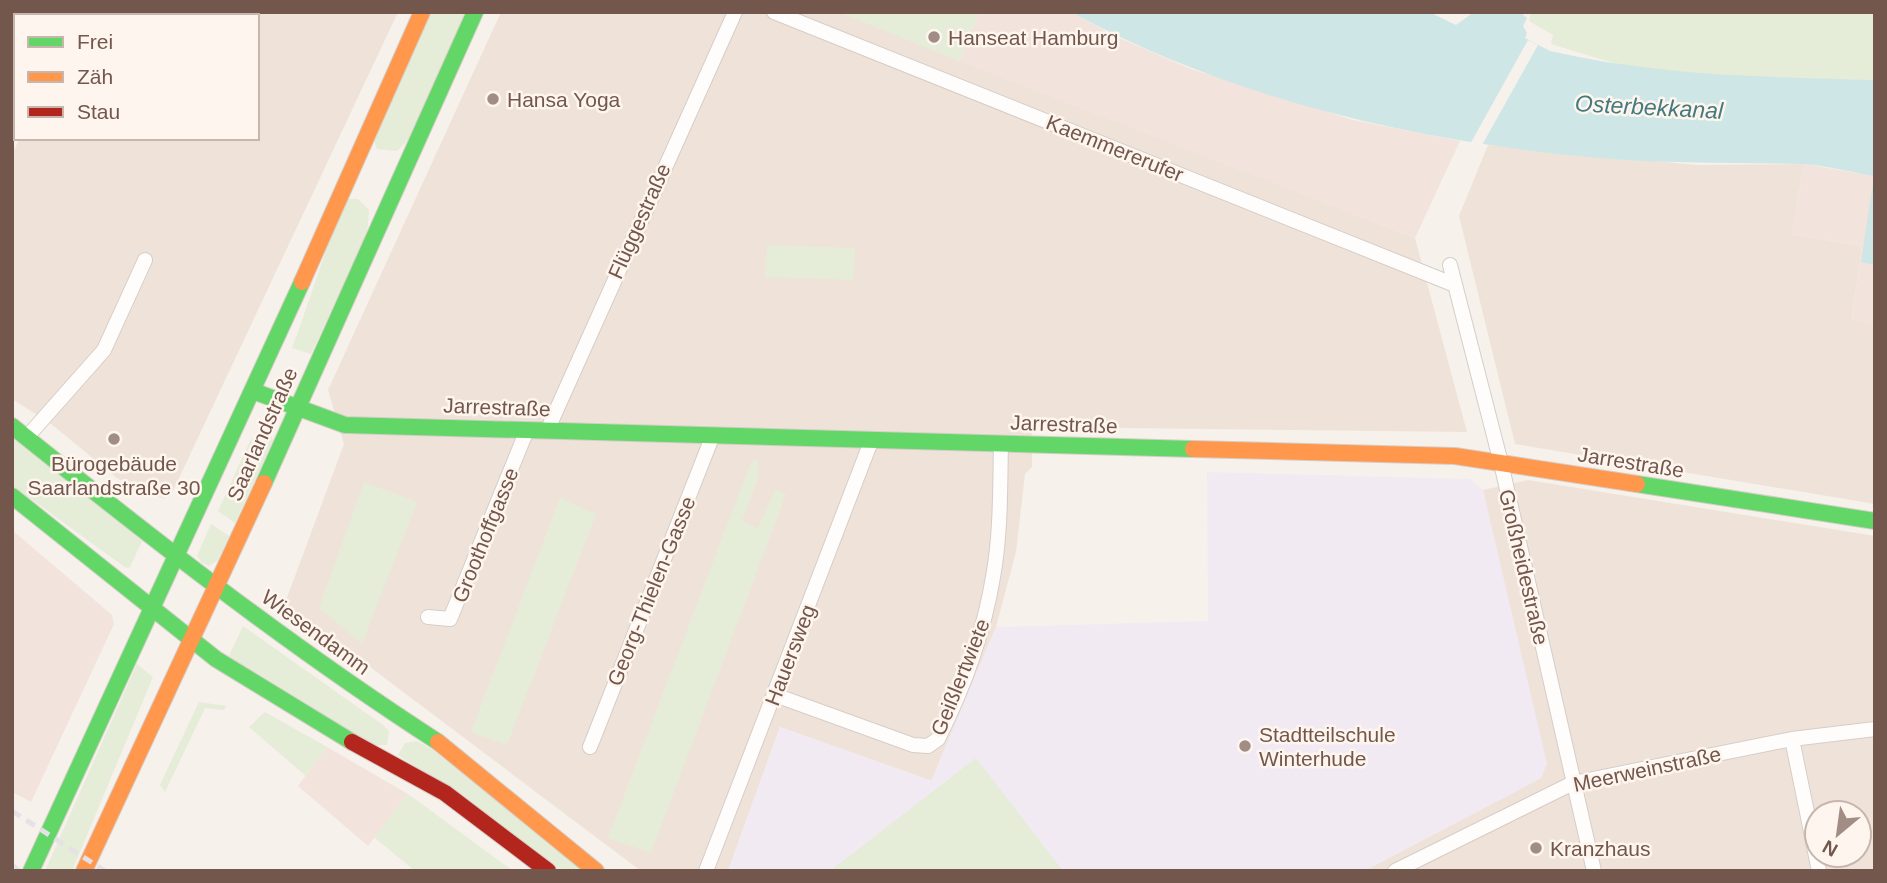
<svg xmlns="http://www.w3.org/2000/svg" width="1887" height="883" viewBox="0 0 1887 883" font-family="Arial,sans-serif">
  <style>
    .residential { fill: #efe3d9; fill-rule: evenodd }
    .commercial { fill: #f3e3dd }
    .education { fill: #f2eaf2 }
    .green { fill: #e5ecd7 }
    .water { fill: #cee6e5 }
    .pier { fill: #f6f1eb }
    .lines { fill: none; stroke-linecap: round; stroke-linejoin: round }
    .street-casing { stroke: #d5cdc8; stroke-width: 16 }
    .fast-casing { stroke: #d6cdc8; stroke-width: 18 }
    .slow-casing { stroke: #d6cdc8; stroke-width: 18 }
    .jam-casing { stroke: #d6cdc8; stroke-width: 18 }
    .street { stroke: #fefdfc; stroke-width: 14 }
    .fast { stroke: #63d668; stroke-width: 16 }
    .slow { stroke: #ff974d; stroke-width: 16 }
    .jam { stroke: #b3261e; stroke-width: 16 }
    .rail { stroke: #e4e2e4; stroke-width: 5; stroke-dasharray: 10 7; stroke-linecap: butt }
    .poi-dot { fill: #a18d84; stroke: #fef6ee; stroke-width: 2.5 }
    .labels { text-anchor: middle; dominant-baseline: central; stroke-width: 5; stroke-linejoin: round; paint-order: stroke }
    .poi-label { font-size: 21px; fill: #73574d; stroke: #fef6ee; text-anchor: start }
    .street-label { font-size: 21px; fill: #73574d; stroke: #fef6ee }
    .water-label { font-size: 23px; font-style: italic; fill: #457a7e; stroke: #fef6ee }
  </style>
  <rect width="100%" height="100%" fill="#f6f1eb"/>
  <!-- residential -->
  <path class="residential" d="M80 12H398L172 493 165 498 150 495 117 478 50 423 12 399V154L20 138H257V16H78Z
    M501 12H839L1415 238 1467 432 1032 427V467L1025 474 1016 552 996 627 932 781 780 727 728 871H641L285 603 344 444 328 390Z
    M1488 145 1697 165 1804 164 1792 234 1862 246 1852 319 1875 325V504L1515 444 1459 216Z
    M1528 480 1875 536V871H1364L1541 778 1483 490ZM1817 813H1859V855H1817Z"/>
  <!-- commercial -->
  <path class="commercial" d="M980 12H1071L1115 36 1191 69 1353 120 1460 141 1415 238 959 61Z
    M1804 164 1875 176V325L1852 320 1862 246 1792 234Z
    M12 530 112 615 114 624 31 802 12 792Z
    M327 747 408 794 368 846 298 786Z"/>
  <!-- education -->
  <path class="education" d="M1207 472 1470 479 1483 490 1547 764 1541 778 1364 871H728L780 727 931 781 996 627 1208 621Z"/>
  <!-- green -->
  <path class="green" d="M430 12H468L414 134 397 151 377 149 373 138Z
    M839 12H980L959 61Z
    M1531 12H1875V80L1732 77 1630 68 1551 44 1553 35 1529 21Z
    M346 199H358L369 210 367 234 311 354 292 348C311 298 325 248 346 199Z
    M767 245 855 248 853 280 765 277Z
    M263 430H269L273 441 235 523 218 511 250 441Z
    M12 436 142 541 130 567 126 568 12 485Z
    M758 460V478L742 521 758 528 775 490 786 494 651 853 608 838 751 462Z
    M364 482 417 502 362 644 319 608Z
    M560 498 596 514 507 745 471 732Z
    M211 524 229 536 218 560 209 566 202 563 197 556Z
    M243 626 383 725 389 731 387 745H376L305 705 229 656Z
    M137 664 153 677 72 871H45Z
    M199 702 226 706 224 710 205 708 165 792 160 785Z
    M265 712 327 747 306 776 249 727Z
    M417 741 434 751 584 871H558L495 820 398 755 405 743Z
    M976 758 1063 871H830Z
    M408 794 513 871H415L374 837Z"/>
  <!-- water -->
  <path class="water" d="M1071 12H1429L1456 25 1474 12H1520L1527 18 1523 26 1527 33 1525 38 1550 51C1658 76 1765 77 1875 80V265L1861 262 1874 176C1850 172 1825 165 1801 164 1733 162 1667 164 1599 158 1416 142 1234 100 1071 12Z"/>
  <!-- pier -->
  <path class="pier" d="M1528 40 1538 45 1481 147 1469 146Z"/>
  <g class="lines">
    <!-- street casing -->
    <g class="street-casing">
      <path id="street" d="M774 12 1455 285
        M1450 265 1501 463 1594 871
        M547 431 735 12
        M27 437 104 350 145 260
        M428 617 450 619 527 430
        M775 695 913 745 928 746 938 739C963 689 984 632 993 577 1001 533 1000 487 1001 443
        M1792 739 1819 871
        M590 747 713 435
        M706 871 872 439
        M1395 871 1573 783 1792 739 1875 729"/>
    </g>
    <!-- fast casing -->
    <g class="fast-casing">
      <path id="fast" d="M253 391 345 425 1193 449
        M12 426C150 537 289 646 438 742
        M264 483 475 12
        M1637 484 1875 521
        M12 496 216 659 352 742
        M31 871 302 282"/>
    </g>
    <!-- slow casing -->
    <g class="slow-casing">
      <path id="slow" d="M302 282 422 12
        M1193 449 1455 456 1637 484
        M438 742 596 871
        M84 871 264 483"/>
    </g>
    <!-- jam casing -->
    <g class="jam-casing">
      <path id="jam" d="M352 742 445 793 548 871"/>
    </g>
    <!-- street -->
    <use href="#street" class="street"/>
    <!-- fast -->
    <use href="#fast" class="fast"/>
    <!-- slow -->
    <use href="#slow" class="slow"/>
    <!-- jam -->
    <use href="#jam" class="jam"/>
    <!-- rail -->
    <path class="rail" d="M12 811 105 871
      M12 865 19 871"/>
  </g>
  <!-- markers -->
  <g class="poi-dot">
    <circle cx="934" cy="37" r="7"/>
    <circle cx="493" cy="99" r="7"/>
    <circle cx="114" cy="439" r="7"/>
    <circle cx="1245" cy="746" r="7"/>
    <circle cx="1536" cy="848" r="7"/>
  </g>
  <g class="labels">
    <!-- poi labels -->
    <g class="poi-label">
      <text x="948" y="37">Hanseat Hamburg</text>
      <text x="507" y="99">Hansa Yoga</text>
      <text x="114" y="463" text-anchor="middle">Bürogebäude<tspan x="114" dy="24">Saarlandstraße 30</tspan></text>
      <text x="1259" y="734">Stadtteilschule<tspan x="1259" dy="24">Winterhude</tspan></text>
      <text x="1550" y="848">Kranzhaus</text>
    </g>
    <!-- street labels -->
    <g class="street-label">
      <text transform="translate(1115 148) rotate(22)">Kaemmererufer</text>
      <text transform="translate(639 221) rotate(-66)">Flüggestraße</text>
      <text transform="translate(497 407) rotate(2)">Jarrestraße</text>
      <text transform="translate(1064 424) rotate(2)">Jarrestraße</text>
      <text transform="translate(262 434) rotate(-66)">Saarlandstraße</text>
      <text transform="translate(1631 462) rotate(9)">Jarrestraße</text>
      <text transform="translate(485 535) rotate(-68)">Groothoffgasse</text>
      <text transform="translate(1524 567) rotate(77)">Großheidestraße</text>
      <text transform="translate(651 591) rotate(-68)">Georg-Thielen-Gasse</text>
      <text transform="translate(316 632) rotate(36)">Wiesendamm</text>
      <text transform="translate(790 655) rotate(-69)">Hauersweg</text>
      <text transform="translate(960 677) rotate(-68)">Geißlertwiete</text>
      <text transform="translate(1647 769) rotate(-12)">Meerweinstraße</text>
    </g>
    <!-- water labels -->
    <g class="water-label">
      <text transform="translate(1649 107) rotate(3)">Osterbekkanal</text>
    </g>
  </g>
  <!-- border -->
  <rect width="1887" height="883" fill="none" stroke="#73574d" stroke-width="28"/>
  <!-- legend -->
  <rect x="14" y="14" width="245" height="126" fill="#fef6ee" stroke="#c6b6ae" stroke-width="2"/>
  <rect x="28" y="37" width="35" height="10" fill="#63d668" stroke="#c6b6ae" stroke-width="2"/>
  <text x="77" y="49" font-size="21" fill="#73574d">Frei</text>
  <rect x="28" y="72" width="35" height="10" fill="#ff974d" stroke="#c6b6ae" stroke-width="2"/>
  <text x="77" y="84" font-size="21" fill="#73574d">Zäh</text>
  <rect x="28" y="107" width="35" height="10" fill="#b3261e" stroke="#c6b6ae" stroke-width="2"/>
  <text x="77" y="119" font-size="21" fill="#73574d">Stau</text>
  <!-- north arrow -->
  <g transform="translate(1838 834) rotate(209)"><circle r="33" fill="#fef6ee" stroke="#c6b6ae" stroke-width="2"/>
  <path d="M0-5L12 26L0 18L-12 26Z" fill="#a18d84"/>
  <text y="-10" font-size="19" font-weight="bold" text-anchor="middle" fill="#73574d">N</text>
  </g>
</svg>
